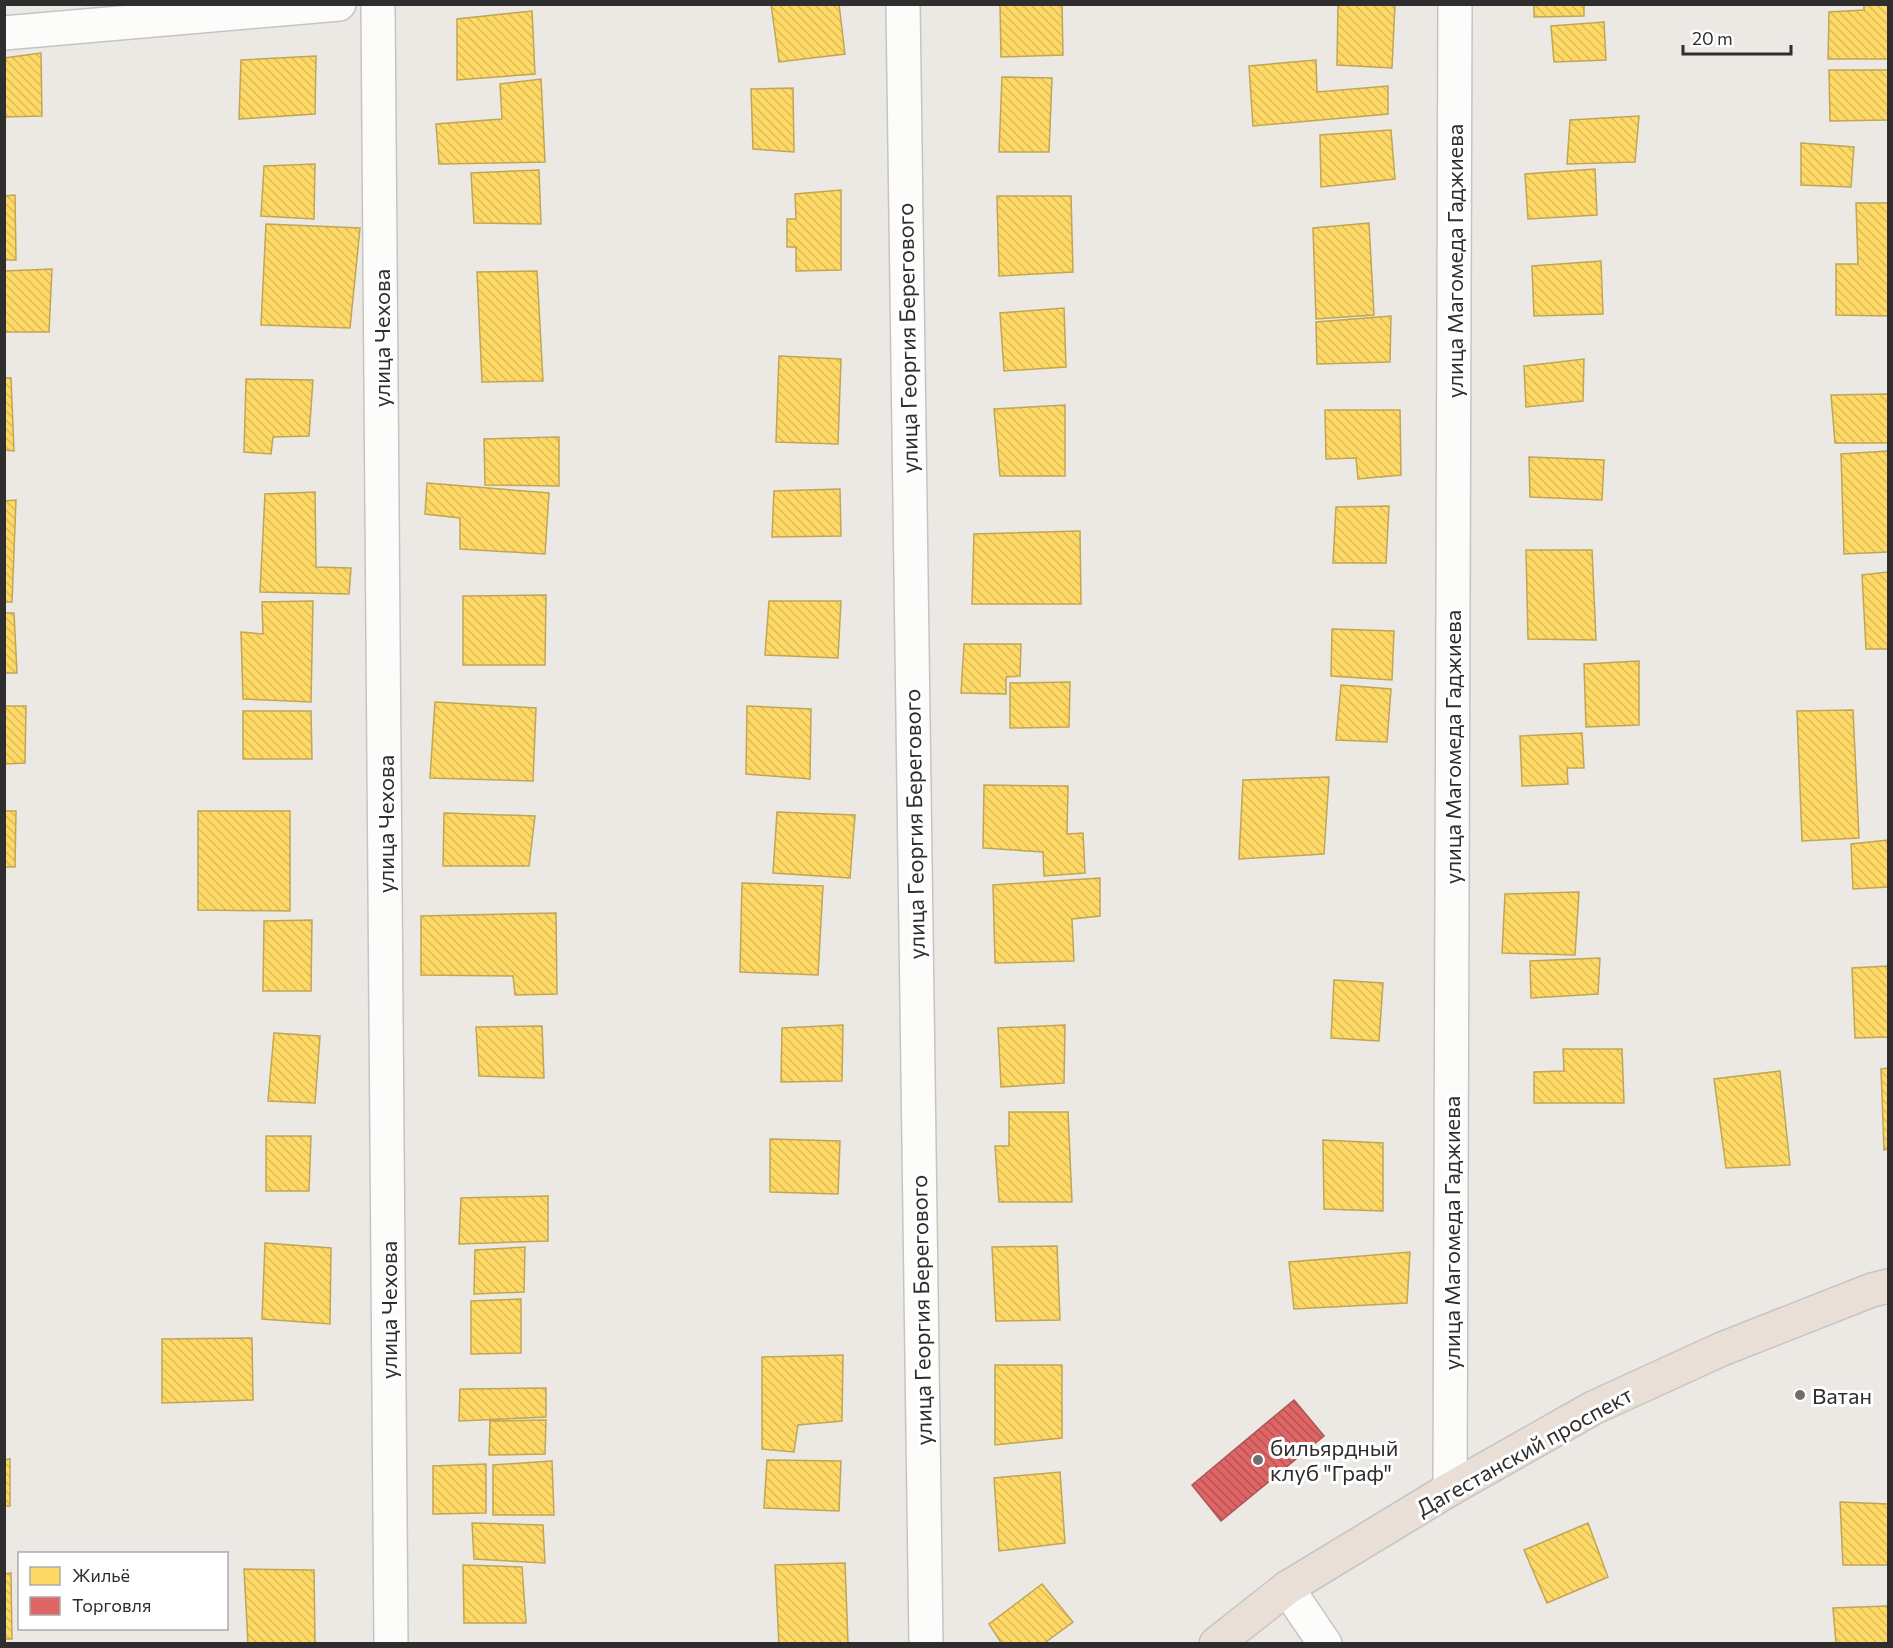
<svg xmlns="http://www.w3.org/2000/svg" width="1893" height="1648" viewBox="0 0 1893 1648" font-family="Commissioner,sans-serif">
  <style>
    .homes { fill: url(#homes-back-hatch); stroke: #c0a655; stroke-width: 1.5 }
    .shops { fill: url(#shops-back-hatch); stroke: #ab5555; stroke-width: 1.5 }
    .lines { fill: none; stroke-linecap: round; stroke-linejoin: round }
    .street-casing { stroke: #c5c4c5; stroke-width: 36 }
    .highway-casing { stroke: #c6c5c4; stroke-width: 36 }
    .street { stroke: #fcfcfb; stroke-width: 33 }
    .highway { stroke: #eadfd6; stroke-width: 33 }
    .poi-dot { fill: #706f6e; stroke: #fff; stroke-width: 2 }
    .labels { text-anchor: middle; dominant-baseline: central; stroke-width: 6; stroke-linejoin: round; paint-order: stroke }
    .street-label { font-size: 22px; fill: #2e2e2e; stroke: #fff }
    .poi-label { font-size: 22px; fill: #2e2e2e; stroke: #fff; text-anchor: start }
  </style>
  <defs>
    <pattern id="homes-back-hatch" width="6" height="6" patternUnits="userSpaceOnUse" patternTransform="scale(1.5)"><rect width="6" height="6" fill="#ffd966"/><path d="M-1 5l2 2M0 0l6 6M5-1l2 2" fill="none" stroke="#dbbb59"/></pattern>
    <pattern id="shops-back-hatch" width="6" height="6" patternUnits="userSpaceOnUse" patternTransform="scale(1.5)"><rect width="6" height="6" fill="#e06666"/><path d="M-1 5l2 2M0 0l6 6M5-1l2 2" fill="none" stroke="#b65454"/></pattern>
  </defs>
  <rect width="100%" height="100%" fill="#ece8e4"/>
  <!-- homes -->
  <path class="homes" d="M771 4H839L845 54 779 62Z
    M1000 4H1062L1063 55 1001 57Z
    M1338 4H1395L1392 68 1337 65Z
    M1534 4H1584V16L1534 17Z
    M1864 4H1888V59H1828L1829 12 1864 10Z
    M532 11 535 74 457 80V19Z
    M1604 22 1606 60 1554 62 1551 26Z
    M41 53 42 116 4 117V58Z
    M316 56 315 114 239 119 241 60Z
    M1316 60 1317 92 1388 86V114L1253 126 1249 66Z
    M1829 70H1888V120L1830 121Z
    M1002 77 1052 78 1049 152H999Z
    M541 79 545 162 439 164 436 124 502 119 500 84Z
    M793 88 794 152 753 149 751 89Z
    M1639 116 1635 162 1567 164 1570 120Z
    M1391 130 1395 179 1321 187 1320 135Z
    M1801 143 1854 147 1851 187 1801 185Z
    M315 164 314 219 261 216 264 166Z
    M1595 169 1597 215 1528 219 1525 174Z
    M539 170 541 224 474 223 471 173Z
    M841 190V270L796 271V247H787V219H796L795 194Z
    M15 195 16 260H4V196Z
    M997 196H1071L1073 272 999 276Z
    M1856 203H1888V316L1836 315V264H1858Z
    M1369 223 1374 315 1316 319 1313 228Z
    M266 224 360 228 350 328 261 325Z
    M1601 261 1603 314 1534 316 1532 266Z
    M52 269 49 332H4V271Z
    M537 271 543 381 482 382 477 272Z
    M1064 308 1066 367 1004 371 1000 313Z
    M1391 316 1390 362 1317 364 1316 322Z
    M779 356 841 359 838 444 776 442Z
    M1584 359 1583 401 1526 407 1524 366Z
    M4 378H11L14 451 4 450Z
    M246 379 313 380 309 436 273 437 271 454 244 452Z
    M1888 394V443H1835L1831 395Z
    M1065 405V476H1000L994 409Z
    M1325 410H1400L1401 475 1358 479 1356 458 1326 459Z
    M559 437V486L485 485 484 439Z
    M1888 451V552L1844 554 1841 454Z
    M1529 457 1604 460 1602 500 1530 497Z
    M427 483 549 493 545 554 460 549V518L425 514Z
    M840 489 841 536 772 537 774 491Z
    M315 492 316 567 351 568 349 594 260 592 265 494Z
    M16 500 12 602H4V501Z
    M1389 506 1386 563H1333L1336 507Z
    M1080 531 1081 604H972L974 534Z
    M1526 550H1592L1596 640 1528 639Z
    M1888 572V649H1866L1862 575Z
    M546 595 545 665H463V596Z
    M313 601 311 702 243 699 241 632 263 634 262 602Z
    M769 601H841L838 658 765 655Z
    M4 613H14L17 673H4Z
    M1332 629 1394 631 1392 680 1331 676Z
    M964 644H1021L1020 676 1006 677V694L961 693Z
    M1639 661V725L1586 727 1584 664Z
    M1070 682 1069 727 1010 728V683Z
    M1341 685 1391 689 1387 742 1336 740Z
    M435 702 536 708 533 781 430 778Z
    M4 706H26L25 763 4 764Z
    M747 706 811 709 810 779 746 774Z
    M1853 710 1859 838 1802 841 1797 711Z
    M243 711H311L312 759H243Z
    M1582 733 1584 768H1567L1568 784 1522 786 1520 736Z
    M1329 777 1324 854 1239 859 1243 780Z
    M984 785 1068 786 1067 834 1083 833 1085 873 1044 876 1043 852 983 848Z
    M4 811H16L15 867H4Z
    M198 811H290V911L198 910Z
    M777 812 855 815 850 878 773 873Z
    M444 813 535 816 529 866H443Z
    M1888 840V887L1853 889 1851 844Z
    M1100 878V916L1072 919 1074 961 995 963 993 885Z
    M742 883 823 886 818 975 740 972Z
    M1579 892 1575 955 1502 953 1505 894Z
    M556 913 557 994 515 995 513 976 421 975V916Z
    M312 920 311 991H263L264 921Z
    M1600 958 1598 994 1531 998 1530 961Z
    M1888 966V1037L1855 1038 1852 968Z
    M1334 980 1383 983 1379 1041 1331 1038Z
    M843 1025 842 1081 781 1082 782 1028Z
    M1065 1025 1064 1083 1001 1087 998 1028Z
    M542 1026 544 1078 479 1076 476 1027Z
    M274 1033 320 1036 315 1103 268 1101Z
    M1563 1049H1622L1624 1103H1534V1072L1564 1071Z
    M1888 1068V1149L1884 1150 1881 1069Z
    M1780 1071 1790 1165 1726 1168 1714 1079Z
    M1009 1112H1068L1072 1202H999L995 1146H1009Z
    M266 1136H311L309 1191H266Z
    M770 1139 840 1141 838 1194 770 1192Z
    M1323 1140 1383 1143V1211L1324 1209Z
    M548 1196V1241L459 1244 461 1198Z
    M265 1243 331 1248 330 1324 262 1319Z
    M1057 1246 1060 1320 996 1321 992 1247Z
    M525 1247 524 1292 474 1294 475 1250Z
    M1410 1252 1407 1303 1294 1309 1289 1262Z
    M521 1299V1353L471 1354V1301Z
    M252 1338 253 1400 162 1403V1339Z
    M843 1355 842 1421 798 1425 794 1452 762 1449V1357Z
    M995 1365H1062V1438L995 1445Z
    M546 1388V1417L459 1421 460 1389Z
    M546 1420 545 1454 489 1455 490 1421Z
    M10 1459V1506H4V1460Z
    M767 1460 841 1461 839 1511 764 1508Z
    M552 1461 554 1515H493V1465Z
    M486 1464V1513L433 1514V1466Z
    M1060 1472 1065 1543 999 1551 994 1478Z
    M1840 1502 1888 1504V1565H1843Z
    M472 1523 543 1525 545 1563 474 1559Z
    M1588 1523 1608 1577 1547 1603 1524 1550Z
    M845 1563 848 1644H779L775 1565Z
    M463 1565 522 1567 526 1623H464Z
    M244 1569 314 1570 315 1644H248Z
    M11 1573 12 1639H4V1574Z
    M1042 1584 1073 1622 1043 1644H1002L989 1624Z
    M1888 1606V1644H1836L1833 1608Z"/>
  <!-- shops -->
  <path class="shops" d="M1294 1400 1324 1436 1221 1521 1192 1485Z"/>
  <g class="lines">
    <!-- street casing -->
    <g class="street-casing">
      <path id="street" d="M378 4 391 1644
        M903 4 926 1644
        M4 33 339 4
        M1450 1489 1455 4
        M1287 1588 1325 1644"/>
    </g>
    <!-- highway casing -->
    <g class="highway-casing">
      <path id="highway" d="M1216 1644 1287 1588 1450 1489 1593 1408 1722 1349 1872 1290 1888 1286"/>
    </g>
    <!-- street -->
    <use href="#street" class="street"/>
    <!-- highway -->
    <use href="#highway" class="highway"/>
  </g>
  <!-- markers -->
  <g class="poi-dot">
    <circle cx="1800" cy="1395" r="6"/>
    <circle cx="1258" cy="1460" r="6"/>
  </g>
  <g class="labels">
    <!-- street labels -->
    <g class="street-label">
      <text transform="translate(1454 261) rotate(-90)">улица Магомеда Гаджиева</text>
      <text transform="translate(381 338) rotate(-90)">улица Чехова</text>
      <text transform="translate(907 338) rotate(-91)">улица Георгия Берегового</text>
      <text transform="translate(1452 747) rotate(-90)">улица Магомеда Гаджиева</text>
      <text transform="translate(385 824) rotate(-90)">улица Чехова</text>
      <text transform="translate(914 824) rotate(-91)">улица Георгия Берегового</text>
      <text transform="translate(1451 1233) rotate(-90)">улица Магомеда Гаджиева</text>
      <text transform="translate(388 1310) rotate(-90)">улица Чехова</text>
      <text transform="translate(921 1310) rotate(-91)">улица Георгия Берегового</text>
      <text transform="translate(1524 1451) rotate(-29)">Дагестанский проспект</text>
    </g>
    <!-- poi labels -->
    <g class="poi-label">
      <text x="1812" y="1395">Ватан</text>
      <text x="1270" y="1447">бильярдный<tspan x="1270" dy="25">клуб "Граф"</tspan></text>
    </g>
  </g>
  <!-- border -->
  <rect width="1893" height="1648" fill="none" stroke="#2e2e2e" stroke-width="12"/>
  <!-- legend -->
  <rect x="18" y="1552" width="210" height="78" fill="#ffffff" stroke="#ababab" stroke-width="1.5"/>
  <rect x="30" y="1567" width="30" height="18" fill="#ffd966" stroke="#ababab" stroke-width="1.5"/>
  <text x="72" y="1582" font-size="18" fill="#2e2e2e">Жильё</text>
  <rect x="30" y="1597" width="30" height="18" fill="#e06666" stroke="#ababab" stroke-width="1.5"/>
  <text x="72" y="1612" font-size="18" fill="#2e2e2e">Торговля</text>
  <!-- scale -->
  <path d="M1683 45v9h108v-9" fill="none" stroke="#2e2e2e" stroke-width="3"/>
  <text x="1692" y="45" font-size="18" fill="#2e2e2e" stroke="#ffffff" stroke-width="4.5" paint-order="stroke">20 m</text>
</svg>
